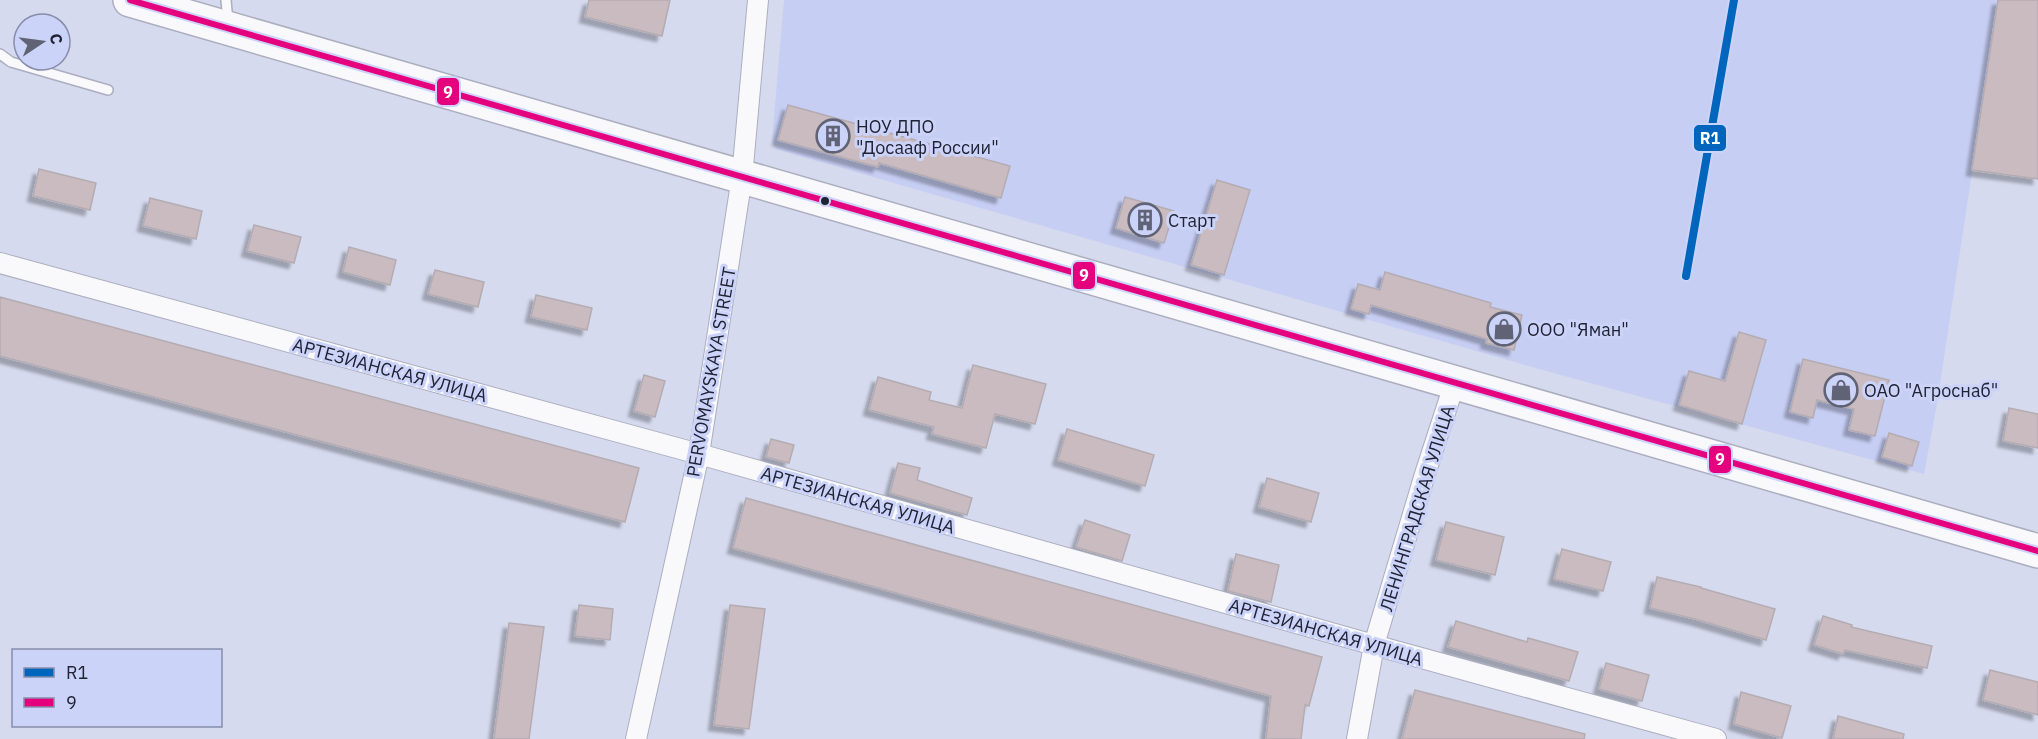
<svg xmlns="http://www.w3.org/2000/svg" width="2038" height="739" viewBox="0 0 2038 739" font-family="'IBM Plex Sans',sans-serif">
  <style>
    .built { fill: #c7cef4 }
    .building { fill: #c9bbbf; stroke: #b4acb3; stroke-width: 1.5; filter: url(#shadow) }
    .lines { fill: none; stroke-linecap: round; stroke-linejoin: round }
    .lane-casing { stroke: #abaebf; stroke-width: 12 }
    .street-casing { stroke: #abaebf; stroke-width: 22 }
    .highway-casing { stroke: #abaebf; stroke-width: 36 }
    .lane { stroke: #f9f9fc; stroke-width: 9 }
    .street { stroke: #f9f9fc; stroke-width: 20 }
    .highway { stroke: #f9f9fc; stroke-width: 33 }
    .bus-1-casing { stroke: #ccd3f8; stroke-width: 10 }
    .bus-1 { stroke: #e5007d; stroke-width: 6 }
    .rail-1-casing { stroke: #ccd3f8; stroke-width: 12 }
    .rail-1 { stroke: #0065bd; stroke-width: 8 }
    .bus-dot { fill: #202334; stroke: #ccd3f8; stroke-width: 2 }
    .labels { text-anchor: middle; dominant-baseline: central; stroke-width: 6; stroke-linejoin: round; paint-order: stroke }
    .poi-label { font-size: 18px; fill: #202334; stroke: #ccd3f8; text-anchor: start }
    .street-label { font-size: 18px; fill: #202334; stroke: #ccd3f8 }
    .line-badge { stroke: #ccd3f8; stroke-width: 2 }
    .badge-label { font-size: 16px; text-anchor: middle; font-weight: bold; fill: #fff }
  </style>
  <defs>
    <filter id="shadow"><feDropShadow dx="-5.5" dy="5.5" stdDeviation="1.5" flood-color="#0004"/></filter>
  </defs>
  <rect width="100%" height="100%" fill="#d6daee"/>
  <!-- built -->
  <path class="built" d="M784 0H1998L1937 404 1924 474 1539 369 776 149 772 140Z"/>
  <!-- building -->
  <path class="building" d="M589 0H670L662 36 585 17Z
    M1998 0H2038V179L1972 170Z
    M788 105 1010 166 1001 198 879 163 878 167 778 140Z
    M39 169 96 183 90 210 33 196Z
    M1217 180 1250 190 1224 275 1191 265Z
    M1125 197 1174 211 1164 243 1116 228Z
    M150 198 202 211 196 239 143 226Z
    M254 225 301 237 294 263 247 251Z
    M349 247 396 260 390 285 343 272Z
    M435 270 484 282 478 307 428 294Z
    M1385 272 1491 303 1490 307 1522 315 1514 350 1486 343 1487 339 1371 305 1369 314 1351 309 1358 284 1380 290Z
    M536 295 592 308 587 330 531 317Z
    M0 297 639 468 625 522 0 356Z
    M1739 332 1766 340 1742 424 1679 405 1689 371 1725 381Z
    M1803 359 1889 380 1875 436 1849 430 1854 409 1817 400 1813 418 1790 412Z
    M973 365 1046 384 1035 424 995 414 986 448 932 434 934 427 869 410 878 377 931 392 929 400 962 408Z
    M644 375 665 381 655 417 634 411Z
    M2009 408 2038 414V448L2003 441Z
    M1067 429 1154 455 1145 486 1058 460Z
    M1889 433 1919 442 1912 466 1882 457Z
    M771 439 794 445 789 463 766 457Z
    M898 463 920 468 917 480 972 498 967 515 890 493Z
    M1267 478 1319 493 1311 522 1259 507Z
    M746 498 1322 657 1309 706 1305 705 1301 739H1266L1271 696 733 548Z
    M1085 520 1130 535 1122 561 1076 547Z
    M1446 522 1504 537 1495 575 1436 560Z
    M1562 549 1611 562 1603 591 1554 579Z
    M1236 554 1279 565 1271 602 1228 591Z
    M1657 577 1701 587V588L1775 609 1766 640 1695 619 1650 608Z
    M579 605 613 609 610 640 575 636Z
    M730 605 765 609 749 729 714 725Z
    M1823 616 1852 625 1851 627 1932 646 1927 668 1845 650 1843 654 1814 645Z
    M1456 621 1527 642 1528 638 1578 652 1569 681 1448 647Z
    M509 623 544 627 529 739H494Z
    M1606 663 1649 675 1642 701 1599 689Z
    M1990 670 2038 682V715L1983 700Z
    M1415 690 1585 734 1584 739H1402Z
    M1741 692 1791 706 1782 738 1734 724Z
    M1838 716 1904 734 1903 739H1833Z"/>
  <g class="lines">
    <!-- lane casing -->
    <g class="lane-casing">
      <path id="lane" d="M226 0 228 22
        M0 54 11 62 108 90"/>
    </g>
    <!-- street casing -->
    <g class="street-casing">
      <path id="street" d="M0 263 699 454 1374 645 1716 739
        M636 739 699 454 742 177 758 0
        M1357 739 1374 645 1425 474 1455 382"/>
    </g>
    <!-- highway casing -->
    <g class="highway-casing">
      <path id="highway" d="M130 0 2038 551"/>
    </g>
    <!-- lane -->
    <use href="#lane" class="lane"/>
    <!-- street -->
    <use href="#street" class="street"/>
    <!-- highway -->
    <use href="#highway" class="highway"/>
    <!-- bus-1 casing -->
    <g class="bus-1-casing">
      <path id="bus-1" d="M130 0 2038 551"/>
    </g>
    <!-- bus-1 -->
    <use href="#bus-1" class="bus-1"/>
    <!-- rail-1 casing -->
    <g class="rail-1-casing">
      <path id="rail-1" d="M1686 276 1734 0"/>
    </g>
    <!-- rail-1 -->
    <use href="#rail-1" class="rail-1"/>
  </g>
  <!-- icons -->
  <defs>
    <g id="building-ring" transform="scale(1.725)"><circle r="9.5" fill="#ccd3f8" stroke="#606375" stroke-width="1.5"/><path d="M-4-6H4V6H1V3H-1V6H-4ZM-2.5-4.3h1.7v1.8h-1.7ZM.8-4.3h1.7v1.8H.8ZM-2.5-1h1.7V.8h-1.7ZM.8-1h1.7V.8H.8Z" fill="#606375"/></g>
    <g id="shop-ring" transform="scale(1.725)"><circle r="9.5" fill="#ccd3f8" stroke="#606375" stroke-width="1.5"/><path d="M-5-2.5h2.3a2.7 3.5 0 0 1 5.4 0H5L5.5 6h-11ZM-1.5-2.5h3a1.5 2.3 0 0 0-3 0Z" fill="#606375"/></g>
  </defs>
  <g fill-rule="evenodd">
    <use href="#building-ring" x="833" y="136"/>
    <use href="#building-ring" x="1145" y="220"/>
    <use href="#shop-ring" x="1504" y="329"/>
    <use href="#shop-ring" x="1841" y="390"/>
  </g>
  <!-- markers -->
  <circle class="bus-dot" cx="825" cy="201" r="5"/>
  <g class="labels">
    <!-- poi labels -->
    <g class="poi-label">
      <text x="856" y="126">НОУ ДПО<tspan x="856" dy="21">"Досааф России"</tspan></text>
      <text x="1168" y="220">Старт</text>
      <text x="1527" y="329">ООО "Яман"</text>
      <text x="1864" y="390">ОАО "Агроснаб"</text>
    </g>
    <!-- street labels -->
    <g class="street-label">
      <text transform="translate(390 370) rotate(15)">АРТЕЗИАНСКАЯ УЛИЦА</text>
      <text transform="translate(711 372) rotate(-80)">PERVOMAYSKAYA STREET</text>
      <text transform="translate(858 500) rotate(16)">АРТЕЗИАНСКАЯ УЛИЦА</text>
      <text transform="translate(1417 508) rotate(-73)">ЛЕНИНГРАДСКАЯ УЛИЦА</text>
      <text transform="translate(1326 632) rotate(16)">АРТЕЗИАНСКАЯ УЛИЦА</text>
    </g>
  </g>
  <g class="line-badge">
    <rect x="436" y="77" width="24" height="29" rx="6" fill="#e5007d"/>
    <rect x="1693" y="124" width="34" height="28" rx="6" fill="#0065bd"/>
    <rect x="1072" y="261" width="24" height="29" rx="6" fill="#e5007d"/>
    <rect x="1708" y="445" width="24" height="29" rx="6" fill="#e5007d"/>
  </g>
  <g class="badge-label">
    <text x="448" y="98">9</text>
    <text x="1710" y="144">R1</text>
    <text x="1084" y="281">9</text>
    <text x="1720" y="465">9</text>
  </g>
  <!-- legend -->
  <rect x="12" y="649" width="210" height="78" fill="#ccd3f8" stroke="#878daa" stroke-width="1.5"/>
  <rect x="24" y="668" width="30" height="9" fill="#0065bd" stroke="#878daa" stroke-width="1.5"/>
  <text x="66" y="679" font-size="18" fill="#202334">R1</text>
  <rect x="24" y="698" width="30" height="9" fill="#e5007d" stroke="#878daa" stroke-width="1.5"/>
  <text x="66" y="709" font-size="18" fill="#202334">9</text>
  <!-- north arrow -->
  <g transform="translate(42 42) rotate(77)"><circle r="28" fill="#ccd3f8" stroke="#878daa" stroke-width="1.5"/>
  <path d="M0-4.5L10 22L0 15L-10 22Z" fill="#606375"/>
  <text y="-9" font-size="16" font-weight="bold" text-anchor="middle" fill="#202334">С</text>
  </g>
</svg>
